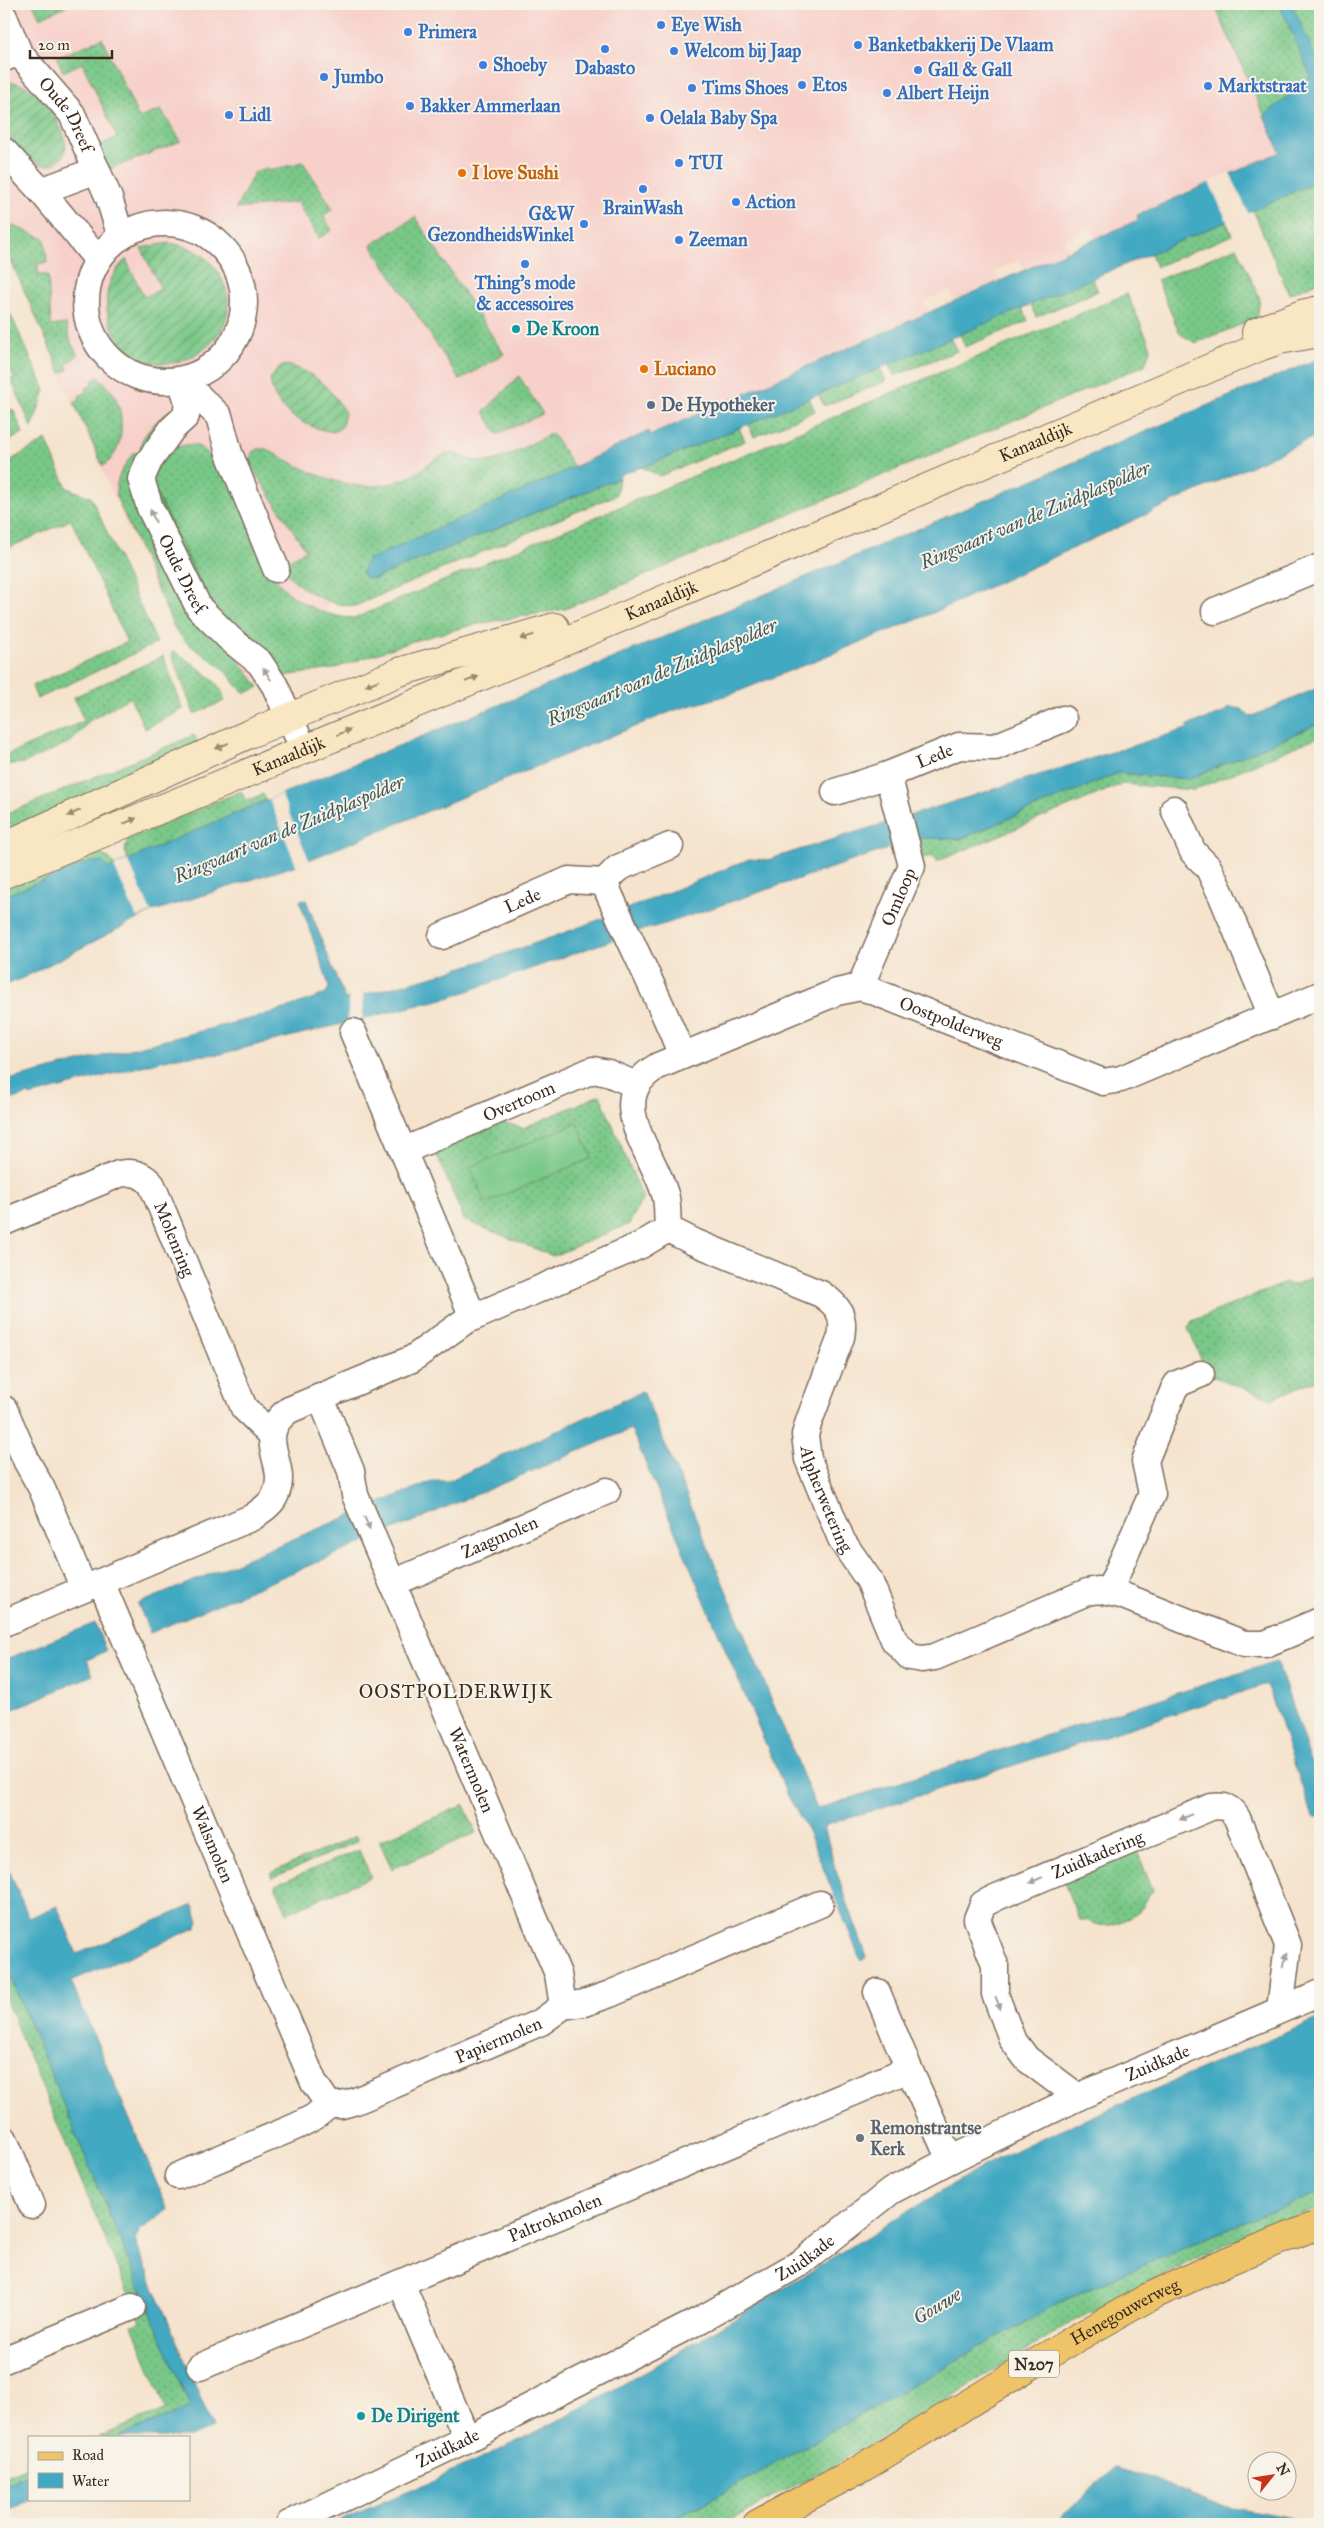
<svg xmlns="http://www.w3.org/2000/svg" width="1324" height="2528" viewBox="0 0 1324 2528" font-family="'IM FELL Great Primer',serif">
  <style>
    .built { fill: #f7d0ca }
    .grass { fill: url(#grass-dots); stroke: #5a7953 }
    .garden { fill: url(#garden-furrows); stroke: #5a7953 }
    .pitch { fill: #79c888; stroke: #5a7953 }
    .water { fill: #42a9c2; stroke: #3e6a70 }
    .pier { fill: #f5e3cd }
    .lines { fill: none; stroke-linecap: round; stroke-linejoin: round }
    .street-casing { stroke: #7c6b5b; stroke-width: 29 }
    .secondary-casing { stroke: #7c6b5b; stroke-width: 30 }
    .primary-casing { stroke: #7c6b5b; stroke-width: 30 }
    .street { stroke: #fff; stroke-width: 26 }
    .secondary { stroke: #f9e7c3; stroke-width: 28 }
    .primary { stroke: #efc469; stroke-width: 28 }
    .oneway { fill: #a79f9a }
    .oneway2 { fill: #9a8870 }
    .shop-dot { fill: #3f7fe0; stroke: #f7f3e8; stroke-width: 2 }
    .food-dot { fill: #e8710a; stroke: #f7f3e8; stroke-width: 2 }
    .culture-dot { fill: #0f9aa8; stroke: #f7f3e8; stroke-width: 2 }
    .service-dot { fill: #5c6f8a; stroke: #f7f3e8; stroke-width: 2 }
    .worship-dot { fill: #6b7280; stroke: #f7f3e8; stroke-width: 2 }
    .labels { text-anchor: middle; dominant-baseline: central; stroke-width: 4; stroke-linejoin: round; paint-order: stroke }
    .shield { fill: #f7f3e8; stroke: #73665b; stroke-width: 1 }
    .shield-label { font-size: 16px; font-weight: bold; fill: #3b2a1e }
    .shop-label { font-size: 18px; font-weight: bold; fill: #366cbe; stroke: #f7f3e8; text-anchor: start }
    .street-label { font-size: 18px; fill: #3b2a1e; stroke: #f7f3e8 }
    .food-label { font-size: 18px; font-weight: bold; fill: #c56008; stroke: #f7f3e8; text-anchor: start }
    .culture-label { font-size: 18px; font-weight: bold; fill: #0d838f; stroke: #f7f3e8; text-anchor: start }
    .service-label { font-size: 18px; font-weight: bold; fill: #4e5e75; stroke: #f7f3e8; text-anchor: start }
    .worship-label { font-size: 18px; font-weight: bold; fill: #5b616d; stroke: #f7f3e8; text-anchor: start }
    .water-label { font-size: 19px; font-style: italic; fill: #3d5657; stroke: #f7f3e8 }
    .neighbourhood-label { font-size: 19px; letter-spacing: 1px; fill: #3b2a1e; stroke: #f7f3e8 }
  </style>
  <defs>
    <pattern id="grass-dots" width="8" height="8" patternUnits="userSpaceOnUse" patternTransform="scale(1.25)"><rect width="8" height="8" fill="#79c888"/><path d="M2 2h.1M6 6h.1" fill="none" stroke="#64a36f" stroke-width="1.8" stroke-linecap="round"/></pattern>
    <pattern id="garden-furrows" width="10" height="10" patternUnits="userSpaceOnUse" patternTransform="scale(1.25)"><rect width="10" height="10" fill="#79c888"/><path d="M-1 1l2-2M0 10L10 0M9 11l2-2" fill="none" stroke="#64a36f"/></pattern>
  </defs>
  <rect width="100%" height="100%" fill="#f7f3e8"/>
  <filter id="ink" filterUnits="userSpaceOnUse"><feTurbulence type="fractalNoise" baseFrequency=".02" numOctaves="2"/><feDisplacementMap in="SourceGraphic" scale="10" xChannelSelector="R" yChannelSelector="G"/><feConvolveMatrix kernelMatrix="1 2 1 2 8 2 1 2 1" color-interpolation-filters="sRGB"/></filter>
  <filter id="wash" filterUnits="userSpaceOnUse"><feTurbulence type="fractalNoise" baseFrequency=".0096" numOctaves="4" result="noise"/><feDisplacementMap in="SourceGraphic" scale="20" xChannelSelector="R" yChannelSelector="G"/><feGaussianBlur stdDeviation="1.12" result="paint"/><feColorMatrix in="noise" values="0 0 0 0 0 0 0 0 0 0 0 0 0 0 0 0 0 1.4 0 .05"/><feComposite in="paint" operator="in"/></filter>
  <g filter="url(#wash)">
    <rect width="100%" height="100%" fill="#f5e3cd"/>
    <!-- built -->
    <path class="built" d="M4 4H1214L1280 152 1135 214 1138 220 1095 239 1090 229 1064 240 1068 250 1025 270 1020 260 994 271 998 281 954 300 950 290 924 301 928 312 348 567 301 658 244 684 164 609 4 248Z"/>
    <!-- grass -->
    <path class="grass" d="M33 4H70L40 18Z
      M1214 4H1320V281L1289 294 1253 210 1256 209 1280 151Z
      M102 38 139 118 161 110 181 141 110 169 97 147 117 137 82 63 63 72 57 58Z
      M303 162 333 209 323 216 332 230 319 238 297 202 236 209 254 173 266 168 268 171Z
      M415 217 504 354 460 380 371 245Z
      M1226 221 1232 235 1156 267 1151 253Z
      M4 222 45 239 47 263H38V275H48L51 326 66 324 71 343 78 355 66 365 68 370 61 373 4 245Z
      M1237 247 1260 299 1257 318 1196 343 1180 334 1157 280Z
      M1092 278 1098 291 1036 317 1031 304Z
      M1127 294 1151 347 1145 365 565 609 472 625 410 642 333 669 283 676 214 615 151 485C154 463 181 432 204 450 232 471 249 523 264 555 268 563 272 574 278 582 295 603 328 618 355 618Z
      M4 300 45 390 32 428 11 379 14 378 4 353Z
      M1022 308 1028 321 965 347 960 334Z
      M950 338 957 351 894 376 889 364Z
      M880 368 886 381 824 406 818 394Z
      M519 376 543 414 497 434 484 412Z
      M98 377C106 384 114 392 117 401 125 421 123 454 103 466L74 403 80 400 79 396 87 392 85 389 93 384 92 381Z
      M809 398 815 411 754 437 748 424Z
      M175 408 143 449 141 448C138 437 164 413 175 408Z
      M13 409 23 433 4 444V413Z
      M739 428 745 441 660 476 639 466 651 464Z
      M552 433 574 467 373 579 619 478 616 495 355 606C328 606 295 588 281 565L306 550 250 465 252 452 257 449H266C312 473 357 501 409 477 422 471 432 459 445 455 459 450 468 461 482 462 500 463 535 441 552 433Z
      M46 440 67 488 91 497 157 643 37 699 32 686 127 642 71 520 4 550V464Z
      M134 452 137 454 240 662 259 687 246 693C237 688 234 680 227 673 209 654 189 651 174 627L116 496C115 477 124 466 134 452Z
      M174 651C189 662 225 682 224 701L194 714 171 653Z
      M163 656 183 709 145 729 130 697 89 721 72 741 24 763 4 765V748L7 755 84 721 74 697Z
      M1320 723V736L1194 790 1122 784 936 862 934 856 921 858 916 840 924 837 960 839 1118 773 1189 779Z
      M194 735 200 746 4 833V815Z
      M241 791 246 801 263 794 266 800 128 860 125 850 128 839Z
      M96 852 110 859 114 866 109 869 89 862 4 896V889Z
      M600 1095 643 1198 629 1224 553 1256 464 1220 434 1148 499 1121 523 1128Z
      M1320 1274V1378L1271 1399 1207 1374 1188 1328 1192 1321 1285 1283 1293 1285Z
      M464 1805 476 1833 392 1869 379 1841Z
      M356 1836 358 1841 272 1878 270 1873Z
      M1136 1848 1153 1891C1146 1896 1146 1905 1140 1910 1131 1918 1111 1928 1099 1925 1091 1923 1088 1919 1079 1920L1062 1878Z
      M359 1850 371 1877 287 1913 275 1885Z
      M4 1962 190 2407 118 2437H99L166 2409 132 2325 140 2322 4 1996Z
      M1320 2193V2207L1220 2247 1069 2324 889 2435 723 2524H663L737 2485 1056 2304 1213 2234Z
      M29 2466V2474L4 2485V2477Z"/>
    <!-- garden -->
    <path class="garden" d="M13 82C28 84 41 97 50 109 58 122 76 148 58 161 54 164 49 166 44 165 29 162 7 139 4 125 1 113 4 98 4 86Z
      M169 243C191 246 207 254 219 274 263 347 136 407 110 322 102 298 108 276 126 259L144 297 161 289 141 248Z
      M287 365C315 372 332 389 345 413L342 427 334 432C305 428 273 411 270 379L279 367Z"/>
    <!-- pitch -->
    <path class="pitch" d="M577 1123 592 1158 485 1203 470 1167Z"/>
    <!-- water -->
    <path class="water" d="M1279 4H1292L1320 67V180L1256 209 739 428 651 464 621 474 619 478 373 579 364 577 362 572 367 560 559 474 649 431 651 435 1138 220 1137 215 1280 152 1264 116 1311 77Z
      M1320 358V434L933 613 732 694 675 710 294 866 151 912 25 977 4 986V896L89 862H102L109 869 114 866C284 790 458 723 630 651 861 555 1089 454 1320 358Z
      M1320 687V723L1189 779 1118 773 960 839 920 838 665 924 635 932 451 997 220 1054 176 1057 30 1096 29 1094 4 1102V1081L272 1013 325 994 329 988 326 976 300 902 302 899 306 900 345 999 349 998C488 966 618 914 749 859L767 860 1183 730 1188 728V725L1221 714 1230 707 1242 709 1250 717Z
      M643 1391 817 1809 1277 1661 1320 1789V1817H1313L1310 1810 1268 1687 1264 1685 824 1826 835 1868 867 1957 861 1961 808 1831 788 1796 631 1429 150 1633 138 1604 432 1481H448Z
      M95 1623 106 1651 87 1660 93 1675 4 1713V1660Z
      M4 1858 29 1918 57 1906 77 1954 193 1905 199 1921 196 1928 71 1981 168 2210 139 2231 135 2241 213 2428 189 2437H118L190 2407 4 1962Z
      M1320 2018V2193L1213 2234 1056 2304 737 2485 663 2524H332C408 2491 487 2459 561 2419 704 2341 841 2251 981 2167L1037 2140Z
      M1115 2468 1148 2477 1217 2505 1320 2524H1056L1088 2491Z
      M29 2474V2499H31L4 2513V2485Z"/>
    <!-- pier -->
    <path class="pier" d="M1230 173 1249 215 1228 223 1209 182Z
      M281 794 310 862 297 867 269 799Z
      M128 860 151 912 137 918 114 866Z
      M364 992 362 1022 347 1025 349 995Z"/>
  </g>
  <g filter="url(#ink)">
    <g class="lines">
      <!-- street casing -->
      <g class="street-casing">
        <g id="street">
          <path d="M4 17 19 53"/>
          <path id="s1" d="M4 58 19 53 72 114 109 198 121 237"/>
          <path d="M4 151 41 191 98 260"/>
          <path d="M41 191 97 170"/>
          <circle cx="165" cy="302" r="79"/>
          <path id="s2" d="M181 380 188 402 186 416 172 429 149 461 141 479 150 508 199 608 230 639 260 663 275 686 304 750"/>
          <path d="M181 380 219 416 229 453 276 569"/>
          <path d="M1215 611 1320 567"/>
          <path id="s3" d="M835 792 888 775 959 746 995 747 1063 719"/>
          <path d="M1174 809 1193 852 1208 867 1221 894 1272 1016"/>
          <path d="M604 882C629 941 659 996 682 1056"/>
          <path id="s4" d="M442 936 569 880 604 882 618 868 670 846"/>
          <path id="s5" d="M860 987 912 866 888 775"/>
          <path d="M353 1032 473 1317"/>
          <path id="s6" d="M403 1151 593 1070 608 1073 636 1085"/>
          <path id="s7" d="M4 1222 119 1174C133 1171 143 1174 152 1185L244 1408 271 1434"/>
          <path id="s8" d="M668 1229 694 1242 821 1294C839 1306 845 1316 841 1337L809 1421 805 1435 808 1459 842 1541 869 1580 894 1640 910 1657 922 1659 935 1657 1087 1592 1098 1590 1121 1595 1244 1644H1265L1320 1621"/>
          <path id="s9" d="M668 1229C667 1219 668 1208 666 1198 656 1154 600 1099 658 1066L837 992 860 987 870 990 1103 1082 1121 1079 1320 995"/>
          <path id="s10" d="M320 1396 351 1471 355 1495 558 1974 563 2006"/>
          <path d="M4 1409 27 1462 42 1489 84 1589"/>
          <path id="s11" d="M101 1582 314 2083 329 2105"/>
          <path id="s12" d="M393 1583 607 1491"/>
          <path d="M1109 1591 1152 1494 1145 1461 1174 1389 1177 1384 1201 1374"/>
          <path d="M4 1623 253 1517C260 1511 271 1505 275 1496 291 1463 251 1438 289 1410L412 1359 465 1321 641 1245 668 1229"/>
          <path d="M877 1992 909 2069"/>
          <path id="s13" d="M1078 2097 1027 2059 1012 2039 995 1994V1965L977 1919 983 1904 997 1897 1211 1807C1224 1805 1230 1807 1237 1818L1288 1945 1280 2009"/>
          <path d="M4 2139 32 2205"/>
          <path id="s14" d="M178 2176 297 2126 314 2117 329 2105H342L356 2101 541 2022 563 2006 584 2003 610 1994 820 1904"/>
          <path d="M401 2283 467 2439"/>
          <path d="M4 2360 132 2307"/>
          <path id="s15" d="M200 2367 909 2069 950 2160"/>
          <path id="s16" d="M289 2524 467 2439 700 2320 802 2262 891 2191 950 2160 1078 2097 1320 1993"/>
        </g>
      </g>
      <!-- secondary casing -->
      <g class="secondary-casing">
        <g id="secondary">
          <path d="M1256 332 1302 314 1320 310"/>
          <path d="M4 846 249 734 399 672 555 627"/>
          <path id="s17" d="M4 874 542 651 1262 346 1279 340 1320 333"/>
        </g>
      </g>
      <!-- primary casing -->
      <g class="primary-casing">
        <g id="primary">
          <path id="s18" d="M757 2524 862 2468 1073 2340 1149 2297 1230 2260 1320 2224"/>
        </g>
      </g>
      <!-- street -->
      <use href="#street" class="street"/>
      <!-- secondary -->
      <use href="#secondary" class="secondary"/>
      <!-- primary -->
      <use href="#primary" class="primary"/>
    </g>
    <!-- one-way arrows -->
    <defs><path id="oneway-solid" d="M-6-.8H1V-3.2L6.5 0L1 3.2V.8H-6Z" transform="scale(1.25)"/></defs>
    <g class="oneway">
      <use href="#oneway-solid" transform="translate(153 516) rotate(-113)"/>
      <use href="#oneway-solid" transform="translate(267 674) rotate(-124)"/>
      <use href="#oneway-solid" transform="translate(367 1523) rotate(67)"/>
      <use href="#oneway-solid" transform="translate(1186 1817) rotate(157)"/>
      <use href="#oneway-solid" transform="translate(1036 1880) rotate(157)"/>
      <use href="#oneway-solid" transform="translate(1285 1960) rotate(-79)"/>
      <use href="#oneway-solid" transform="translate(998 2003) rotate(69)"/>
    </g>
    <g class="oneway2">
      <use href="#oneway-solid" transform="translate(527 637) rotate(163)"/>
      <use href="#oneway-solid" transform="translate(472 679) rotate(-22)"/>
      <use href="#oneway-solid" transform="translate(372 683) rotate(157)"/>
      <use href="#oneway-solid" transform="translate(344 732) rotate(-24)"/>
      <use href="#oneway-solid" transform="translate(222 746) rotate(156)"/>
      <use href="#oneway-solid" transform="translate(74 813) rotate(155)"/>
      <use href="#oneway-solid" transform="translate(130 821) rotate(-23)"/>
    </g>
  </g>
  <!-- markers -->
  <g class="shop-dot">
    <circle cx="661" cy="25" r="5"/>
    <circle cx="408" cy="32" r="5"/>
    <circle cx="858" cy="45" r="5"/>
    <circle cx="605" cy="49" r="5"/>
    <circle cx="674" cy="51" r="5"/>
    <circle cx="483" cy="65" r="5"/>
    <circle cx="918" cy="70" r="5"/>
    <circle cx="324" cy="77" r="5"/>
    <circle cx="802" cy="85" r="5"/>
    <circle cx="1208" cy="86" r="5"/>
    <circle cx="692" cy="88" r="5"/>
    <circle cx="887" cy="93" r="5"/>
    <circle cx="410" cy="106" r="5"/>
    <circle cx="229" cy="115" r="5"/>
    <circle cx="650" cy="118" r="5"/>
    <circle cx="679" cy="163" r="5"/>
    <circle cx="643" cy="189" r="5"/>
    <circle cx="736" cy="202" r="5"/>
    <circle cx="584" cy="224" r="5"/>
    <circle cx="679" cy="240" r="5"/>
    <circle cx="525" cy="264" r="5"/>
  </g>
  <g class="food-dot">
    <circle cx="462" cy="173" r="5"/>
    <circle cx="644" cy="369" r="5"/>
  </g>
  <g class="culture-dot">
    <circle cx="516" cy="329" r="5"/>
    <circle cx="361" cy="2416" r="5"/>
  </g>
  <circle class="service-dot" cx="651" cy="405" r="5"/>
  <circle class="worship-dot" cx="860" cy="2138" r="5"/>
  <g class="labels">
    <!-- shield labels -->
    <rect class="shield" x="1009" y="2350.5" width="50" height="27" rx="4"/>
    <g class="shield-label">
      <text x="1034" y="2364">N207</text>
    </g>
    <!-- shop labels -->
    <g class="shop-label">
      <text x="671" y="25">Eye Wish</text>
      <text x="418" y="32">Primera</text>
      <text x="868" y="45">Banketbakkerij De Vlaam</text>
      <text x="684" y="51">Welcom bij Jaap</text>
      <text x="493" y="65">Shoeby</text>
      <text x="605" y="68" text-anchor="middle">Dabasto</text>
      <text x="928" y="70">Gall &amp; Gall</text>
      <text x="334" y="77">Jumbo</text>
      <text x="812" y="85">Etos</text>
      <text x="1218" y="86">Marktstraat</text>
      <text x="702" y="88">Tims Shoes</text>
      <text x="897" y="93">Albert Heijn</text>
      <text x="420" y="106">Bakker Ammerlaan</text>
      <text x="239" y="115">Lidl</text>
      <text x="660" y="118">Oelala Baby Spa</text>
      <text x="689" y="163">TUI</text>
      <text x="746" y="202">Action</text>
      <text x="643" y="208" text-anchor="middle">BrainWash</text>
      <text x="574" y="214" text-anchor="end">G&amp;W<tspan x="574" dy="21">GezondheidsWinkel</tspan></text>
      <text x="689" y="240">Zeeman</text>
      <text x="525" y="283" text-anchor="middle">Thing's mode<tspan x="525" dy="21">&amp; accessoires</tspan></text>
    </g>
    <!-- street labels -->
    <g class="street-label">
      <text stroke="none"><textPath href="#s1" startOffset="94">Oude Dreef</textPath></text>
      <text stroke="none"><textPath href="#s17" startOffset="1118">Kanaaldijk</textPath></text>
      <text stroke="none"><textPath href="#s2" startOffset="219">Oude Dreef</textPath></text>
      <text stroke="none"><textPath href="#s17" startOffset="712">Kanaaldijk</textPath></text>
      <text stroke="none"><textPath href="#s17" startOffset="308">Kanaaldijk</textPath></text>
      <text stroke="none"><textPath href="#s3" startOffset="106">Lede</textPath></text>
      <text stroke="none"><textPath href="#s5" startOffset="98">Omloop</textPath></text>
      <text stroke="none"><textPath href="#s4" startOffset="88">Lede</textPath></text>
      <text stroke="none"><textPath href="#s9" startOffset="495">Oostpolderweg</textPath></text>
      <text stroke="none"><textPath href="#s6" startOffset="126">Overtoom</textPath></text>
      <text stroke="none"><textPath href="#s7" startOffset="220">Molenring</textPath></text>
      <text stroke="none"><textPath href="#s8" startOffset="390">Alpherwetering</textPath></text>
      <text stroke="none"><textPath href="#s12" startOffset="116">Zaagmolen</textPath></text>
      <text stroke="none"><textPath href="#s10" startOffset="404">Watermolen</textPath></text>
      <text stroke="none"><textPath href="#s11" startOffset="285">Walsmolen</textPath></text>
      <text stroke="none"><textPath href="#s13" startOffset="356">Zuidkadering</textPath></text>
      <text stroke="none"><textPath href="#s14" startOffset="350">Papiermolen</textPath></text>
      <text stroke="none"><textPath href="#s16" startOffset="986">Zuidkade</textPath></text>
      <text stroke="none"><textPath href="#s15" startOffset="385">Paltrokmolen</textPath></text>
      <text stroke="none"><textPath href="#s16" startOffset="581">Zuidkade</textPath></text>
      <text stroke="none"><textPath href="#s18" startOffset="425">Henegouwerweg</textPath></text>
      <text stroke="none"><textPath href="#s16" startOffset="176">Zuidkade</textPath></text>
    </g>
    <!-- food labels -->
    <g class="food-label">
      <text x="472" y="173">I love Sushi</text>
      <text x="654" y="369">Luciano</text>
    </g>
    <!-- culture labels -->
    <g class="culture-label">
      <text x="526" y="329">De Kroon</text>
      <text x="371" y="2416">De Dirigent</text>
    </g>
    <!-- service labels -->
    <g class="service-label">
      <text x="661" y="405">De Hypotheker</text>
    </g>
    <!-- worship labels -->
    <g class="worship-label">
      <text x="870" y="2128">Remonstrantse<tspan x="870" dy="21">Kerk</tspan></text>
    </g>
    <!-- water labels -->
    <g class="water-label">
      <text transform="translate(1035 515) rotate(-23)">Ringvaart van de Zuidplaspolder</text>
      <text transform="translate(662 672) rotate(-23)">Ringvaart van de Zuidplaspolder</text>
      <text transform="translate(289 829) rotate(-23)">Ringvaart van de Zuidplaspolder</text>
      <text transform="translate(937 2306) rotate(-31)">Gouwe</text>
    </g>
    <!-- neighbourhood labels -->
    <g class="neighbourhood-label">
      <text x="456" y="1691">OOSTPOLDERWIJK</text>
    </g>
  </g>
  <!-- margin -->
  <rect width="1324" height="2528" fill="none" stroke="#f7f3e8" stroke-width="20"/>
  <!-- legend -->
  <rect x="28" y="2436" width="162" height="65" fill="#f7f3e8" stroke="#aca397"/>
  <rect x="38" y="2452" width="25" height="8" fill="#efc469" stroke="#aca397"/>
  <text x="72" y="2460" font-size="15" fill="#3b2a1e">Road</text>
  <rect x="38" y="2473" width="25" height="15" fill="#42a9c2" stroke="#aca397"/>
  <text x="72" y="2486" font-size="15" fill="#3b2a1e">Water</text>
  <!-- north arrow -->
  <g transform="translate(1272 2476) rotate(60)"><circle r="24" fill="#f7f3e8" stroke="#aca397"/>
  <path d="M0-4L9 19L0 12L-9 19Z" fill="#c8321e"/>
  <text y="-8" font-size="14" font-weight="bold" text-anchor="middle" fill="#3b2a1e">N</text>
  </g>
  <!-- scale -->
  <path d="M30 50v8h82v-8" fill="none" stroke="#3b2a1e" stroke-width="2.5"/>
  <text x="38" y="50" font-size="15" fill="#3b2a1e" stroke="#f7f3e8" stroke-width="4" paint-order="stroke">20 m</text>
</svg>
